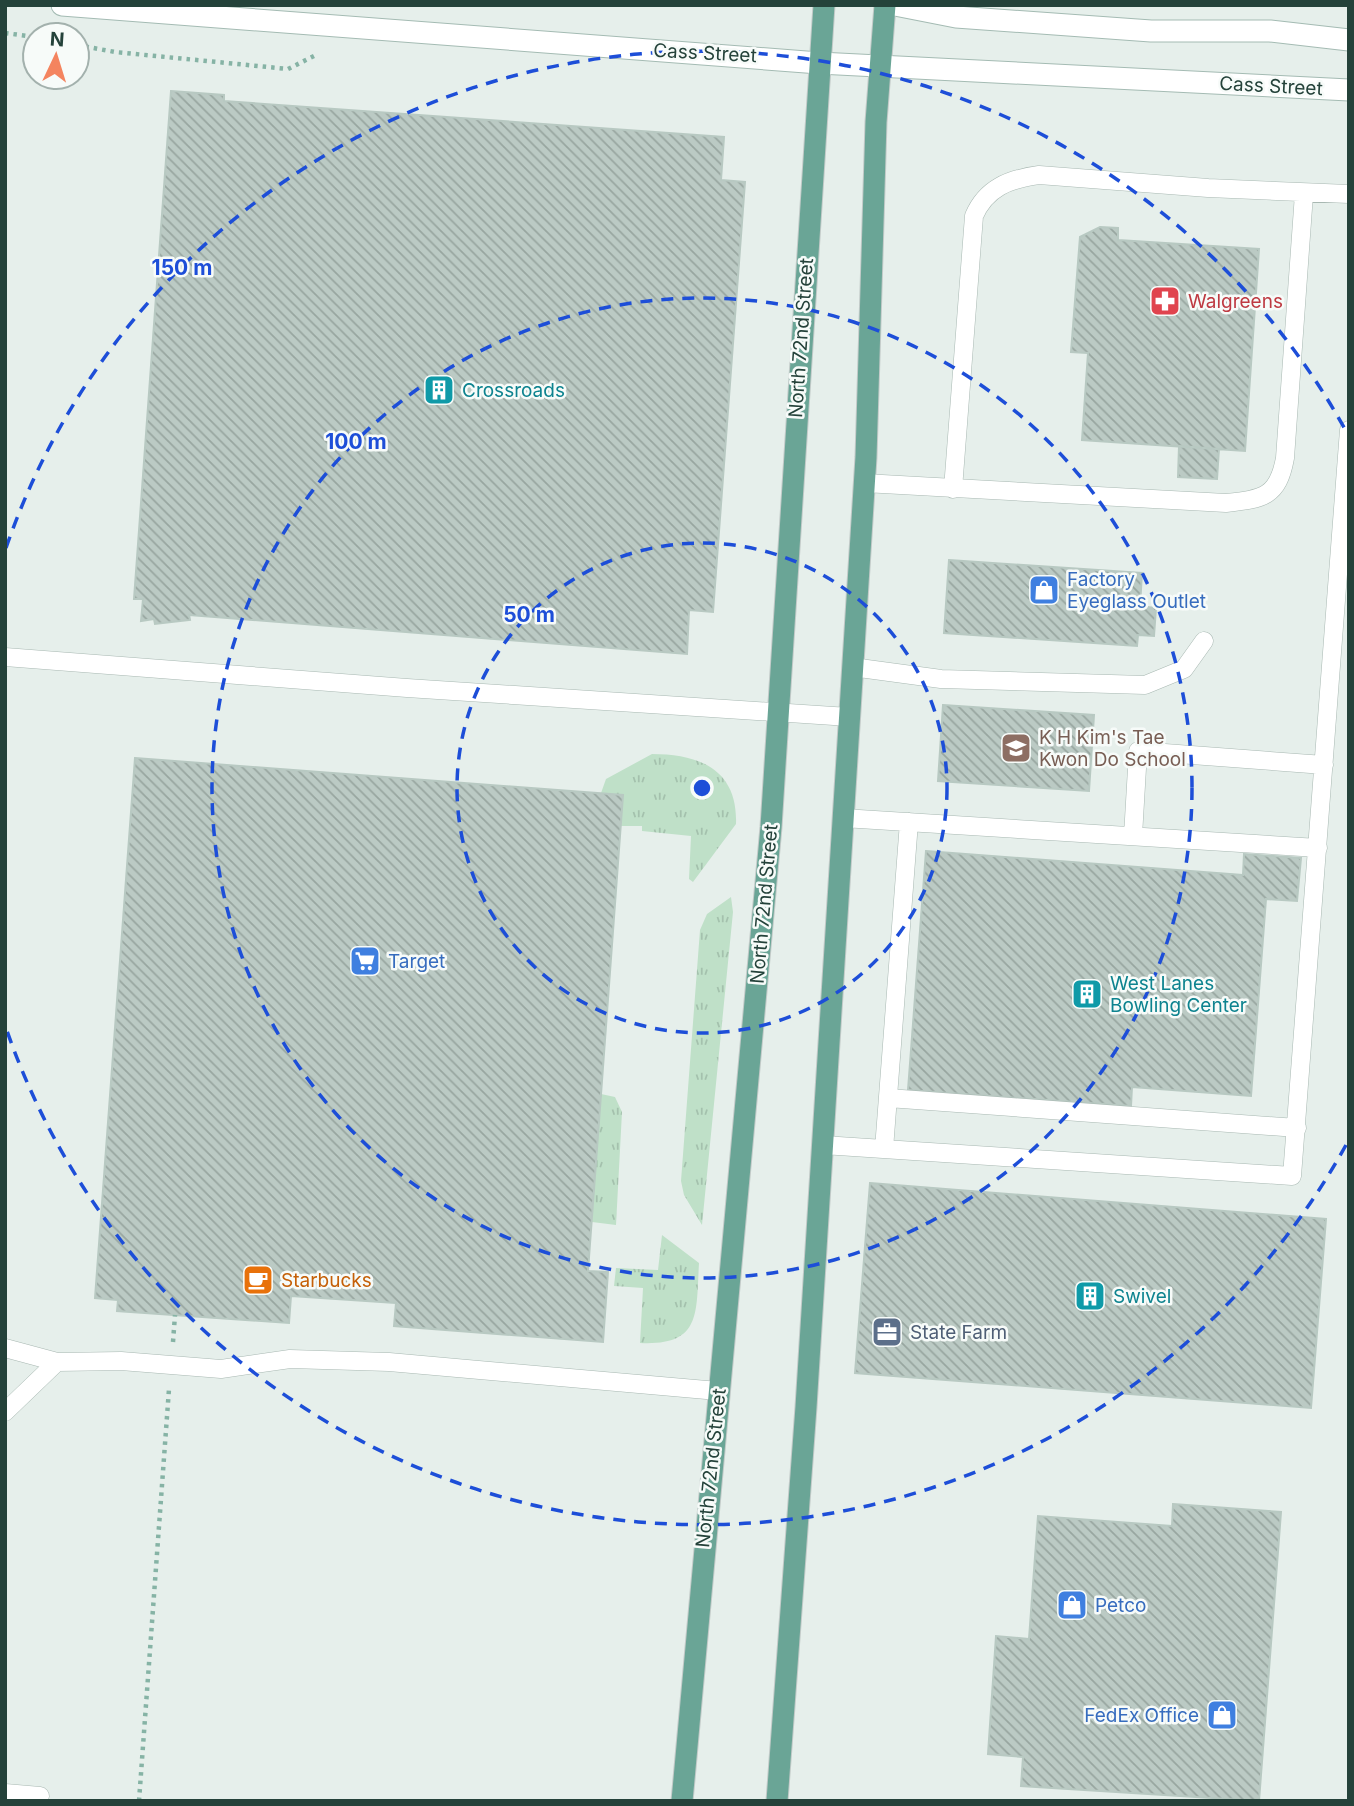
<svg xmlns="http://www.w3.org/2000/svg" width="1354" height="1806" viewBox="0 0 1354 1806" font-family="Inter,sans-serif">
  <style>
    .grass { fill: url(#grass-tufts) }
    .building { fill: url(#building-back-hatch); stroke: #b8c9c2; stroke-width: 2 }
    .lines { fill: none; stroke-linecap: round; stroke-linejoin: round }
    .service-casing { stroke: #a8b8b2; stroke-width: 19 }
    .secondary-casing { stroke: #a4bbb3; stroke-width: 23 }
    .primary-casing { stroke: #c2cac8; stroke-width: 23 }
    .path { stroke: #86b3a5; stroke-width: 4.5; stroke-dasharray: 3.5 5; stroke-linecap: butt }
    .service { stroke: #fff; stroke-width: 18 }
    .secondary { stroke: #fff; stroke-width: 21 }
    .primary { stroke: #6aa596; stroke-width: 21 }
    .ring { fill: none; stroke: #1d4ed8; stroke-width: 3.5; stroke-dasharray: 12 9 }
    .labels { text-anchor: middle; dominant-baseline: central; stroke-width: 5; stroke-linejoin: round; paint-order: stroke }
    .street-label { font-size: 19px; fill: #24423a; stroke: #f7fbf9 }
    .health-label { font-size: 19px; fill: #be3a42; stroke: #f7fbf9; text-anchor: start }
    .culture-label { font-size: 19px; fill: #0d838f; stroke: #f7fbf9; text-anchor: start }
    .shop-label { font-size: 19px; fill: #366cbe; stroke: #f7fbf9; text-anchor: start }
    .education-label { font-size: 19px; fill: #785e54; stroke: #f7fbf9; text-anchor: start }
    .food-label { font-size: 19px; fill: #c56008; stroke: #f7fbf9; text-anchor: start }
    .service-label { font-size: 19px; fill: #4e5e75; stroke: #f7fbf9; text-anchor: start }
    .centre { fill: #1d4ed8; stroke: #f7fbf9; stroke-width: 3.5 }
    .ring-label { font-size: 21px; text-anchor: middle; font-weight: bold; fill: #1d4ed8; stroke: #f7fbf9; stroke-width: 5; stroke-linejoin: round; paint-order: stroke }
  </style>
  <defs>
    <pattern id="grass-tufts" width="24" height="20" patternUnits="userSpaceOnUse" patternTransform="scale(1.75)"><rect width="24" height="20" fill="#bfe0c8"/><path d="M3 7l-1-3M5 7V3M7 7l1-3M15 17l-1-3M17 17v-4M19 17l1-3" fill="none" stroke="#a4c1ad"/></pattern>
    <pattern id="building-back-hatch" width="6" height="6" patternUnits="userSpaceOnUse" patternTransform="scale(1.75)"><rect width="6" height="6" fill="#bbcac4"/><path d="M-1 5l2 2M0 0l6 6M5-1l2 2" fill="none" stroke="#98a6a0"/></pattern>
  </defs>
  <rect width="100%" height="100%" fill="#e6efeb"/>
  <!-- grass -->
  <path class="grass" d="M652 754C700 754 738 770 736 824L693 882 689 879 691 836 642 831V826H621L623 795 601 793 606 779Z
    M731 897 733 912 702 1225 684 1195 681 1181 700 930 707 914Z
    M601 1094 615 1097 622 1112 616 1225 592 1222Z
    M662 1235 699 1263C696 1313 702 1346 640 1343L643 1288 614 1286 616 1268 658 1270Z"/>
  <!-- building -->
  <path class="building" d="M171 91 224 95V101L724 137 721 180 745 182 713 612 689 610 687 654 189 615 190 620 155 624 154 619 141 621 143 599H134Z
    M1100 227 1118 228V240L1259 249 1245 451 1082 440 1088 353 1071 352 1080 237Z
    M1179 446 1219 449 1217 479 1178 477Z
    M949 560 1142 573 1140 606 1156 608 1154 636 1138 635 1137 646 944 633Z
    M943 705 1094 715 1089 791 938 781Z
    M135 758 623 795 588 1271 608 1272 603 1342 394 1326 396 1303 291 1296 289 1323 117 1311 118 1300 95 1298Z
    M926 851 1243 875 1244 854 1301 858 1297 901 1266 899 1251 1096 1132 1087 1131 1106 908 1090Z
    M870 1183 1326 1219 1311 1408 855 1373Z
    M1173 1504 1281 1512 1259 1801 1021 1786 1023 1757 988 1754 996 1636 1029 1639 1038 1516 1172 1526Z"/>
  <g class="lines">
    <!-- service casing -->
    <g class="service-casing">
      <path id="service" d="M864 483 1226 503C1263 499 1278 497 1285 458L1304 194
        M953 489 974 216C986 188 1009 179 1039 175L1208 188 1349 194
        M5 657 407 688 849 717
        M852 667 941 679 1145 685 1184 669 1204 641
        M843 818 1318 848
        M1133 836 1138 751 1324 765
        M888 1098 1297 1128
        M823 1145 1292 1176 1349 430
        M884 1149 909 822
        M5 1348 57 1362 121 1361 221 1369 290 1359 389 1362 718 1391
        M5 1412 57 1362
        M5 1793 40 1796"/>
    </g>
    <!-- secondary casing -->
    <g class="secondary-casing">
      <path id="secondary" d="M62 5 819 63 1349 90
        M895 5 956 17 1151 31H1270L1349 40"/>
    </g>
    <!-- primary casing -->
    <g class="primary-casing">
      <path id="primary" d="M682 1801 771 827 824 5
        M777 1801 806 1407 866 457 876 122 885 5"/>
    </g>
    <!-- path -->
    <path class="path" d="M5 33 35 37
      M77 45 115 52 288 69 318 54
      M173 1342 175 1315
      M139 1801 169 1389"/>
    <!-- service -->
    <use href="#service" class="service"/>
    <!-- secondary -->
    <use href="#secondary" class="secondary"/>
    <!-- primary -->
    <use href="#primary" class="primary"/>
  </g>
  <!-- distance rings -->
  <g class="ring">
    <circle cx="702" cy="788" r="245"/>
    <circle cx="702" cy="788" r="490"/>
    <path d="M1346 1145A736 736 0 0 1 6 1028M6 548A736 736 0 0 1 1346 431"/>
  </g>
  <!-- icons -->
  <defs>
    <g id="pharmacy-square" transform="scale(1.575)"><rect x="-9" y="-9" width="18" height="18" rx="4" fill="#e0444e" stroke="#f7fbf9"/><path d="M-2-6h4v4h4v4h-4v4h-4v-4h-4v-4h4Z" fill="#fff"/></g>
    <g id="building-square" transform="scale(1.575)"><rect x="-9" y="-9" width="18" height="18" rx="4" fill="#0f9aa8" stroke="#f7fbf9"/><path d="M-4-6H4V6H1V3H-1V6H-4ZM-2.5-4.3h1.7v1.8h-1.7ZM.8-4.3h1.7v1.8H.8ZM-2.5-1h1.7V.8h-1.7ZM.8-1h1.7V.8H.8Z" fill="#fff"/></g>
    <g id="shop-square" transform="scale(1.575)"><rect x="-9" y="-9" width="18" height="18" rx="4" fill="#3f7fe0" stroke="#f7fbf9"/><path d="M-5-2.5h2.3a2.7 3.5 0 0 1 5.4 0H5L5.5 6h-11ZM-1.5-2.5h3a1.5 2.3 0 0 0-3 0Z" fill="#fff"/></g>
    <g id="school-square" transform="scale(1.575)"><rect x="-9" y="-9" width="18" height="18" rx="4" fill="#8d6e63" stroke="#f7fbf9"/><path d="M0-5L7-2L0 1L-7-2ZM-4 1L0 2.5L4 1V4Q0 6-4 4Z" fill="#fff"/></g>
    <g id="supermarket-square" transform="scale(1.575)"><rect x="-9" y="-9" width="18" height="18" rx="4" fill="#3f7fe0" stroke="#f7fbf9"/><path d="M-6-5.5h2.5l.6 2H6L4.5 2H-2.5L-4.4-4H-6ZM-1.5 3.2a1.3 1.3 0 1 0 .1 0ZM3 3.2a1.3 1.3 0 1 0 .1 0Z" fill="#fff"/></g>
    <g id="cafe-square" transform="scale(1.575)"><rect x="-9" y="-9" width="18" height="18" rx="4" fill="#e8710a" stroke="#f7fbf9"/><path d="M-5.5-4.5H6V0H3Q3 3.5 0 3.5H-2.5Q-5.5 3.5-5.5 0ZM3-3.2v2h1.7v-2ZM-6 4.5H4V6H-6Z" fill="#fff"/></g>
    <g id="office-square" transform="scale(1.575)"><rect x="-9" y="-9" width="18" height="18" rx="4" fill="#5c6f8a" stroke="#f7fbf9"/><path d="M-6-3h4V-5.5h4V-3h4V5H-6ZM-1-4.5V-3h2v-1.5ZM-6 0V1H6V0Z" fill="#fff"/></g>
  </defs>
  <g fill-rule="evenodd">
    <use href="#pharmacy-square" x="1165" y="301"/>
    <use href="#building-square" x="439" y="390"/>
    <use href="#shop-square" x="1044" y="590"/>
    <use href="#school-square" x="1016" y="748"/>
    <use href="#supermarket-square" x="365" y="961"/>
    <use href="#building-square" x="1087" y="994"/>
    <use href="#cafe-square" x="258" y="1280"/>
    <use href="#building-square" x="1090" y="1296"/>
    <use href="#office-square" x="887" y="1332"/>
    <use href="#shop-square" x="1072" y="1605"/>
    <use href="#shop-square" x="1222" y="1715"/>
  </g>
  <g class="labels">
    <!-- street labels -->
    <g class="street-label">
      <text transform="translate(705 53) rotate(3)">Cass Street</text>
      <text transform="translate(1271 86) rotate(3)">Cass Street</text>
      <text transform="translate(801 338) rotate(-86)">North 72nd Street</text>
      <text transform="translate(764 904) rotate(-85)">North 72nd Street</text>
      <text transform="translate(711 1468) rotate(-84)">North 72nd Street</text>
    </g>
    <!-- health labels -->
    <g class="health-label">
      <text x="1188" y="301">Walgreens</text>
    </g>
    <!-- culture labels -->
    <g class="culture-label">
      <text x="462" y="390">Crossroads</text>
      <text x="1110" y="983">West Lanes<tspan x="1110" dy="22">Bowling Center</tspan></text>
      <text x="1113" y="1296">Swivel</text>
    </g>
    <!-- shop labels -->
    <g class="shop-label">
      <text x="1067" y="579">Factory<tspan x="1067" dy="22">Eyeglass Outlet</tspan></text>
      <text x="388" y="961">Target</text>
      <text x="1095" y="1605">Petco</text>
      <text x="1199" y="1715" text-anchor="end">FedEx Office</text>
    </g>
    <!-- education labels -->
    <g class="education-label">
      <text x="1039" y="737">K H Kim's Tae<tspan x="1039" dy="22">Kwon Do School</tspan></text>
    </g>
    <!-- food labels -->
    <g class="food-label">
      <text x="281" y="1280">Starbucks</text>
    </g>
    <!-- service labels -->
    <g class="service-label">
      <text x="910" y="1332">State Farm</text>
    </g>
  </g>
  <circle cx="702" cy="788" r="10" class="centre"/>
  <g class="ring-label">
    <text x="182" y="275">150 m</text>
    <text x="356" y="449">100 m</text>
    <text x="529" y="622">50 m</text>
  </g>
  <!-- border -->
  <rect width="1354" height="1806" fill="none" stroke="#24423a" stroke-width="14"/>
  <!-- north arrow -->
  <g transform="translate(56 56) rotate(4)"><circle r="33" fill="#f7fbf9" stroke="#a3b1ad" stroke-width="2"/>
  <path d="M0-5L12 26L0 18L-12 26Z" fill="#f4845f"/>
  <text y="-10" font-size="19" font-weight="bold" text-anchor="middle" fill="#24423a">N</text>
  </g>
</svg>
